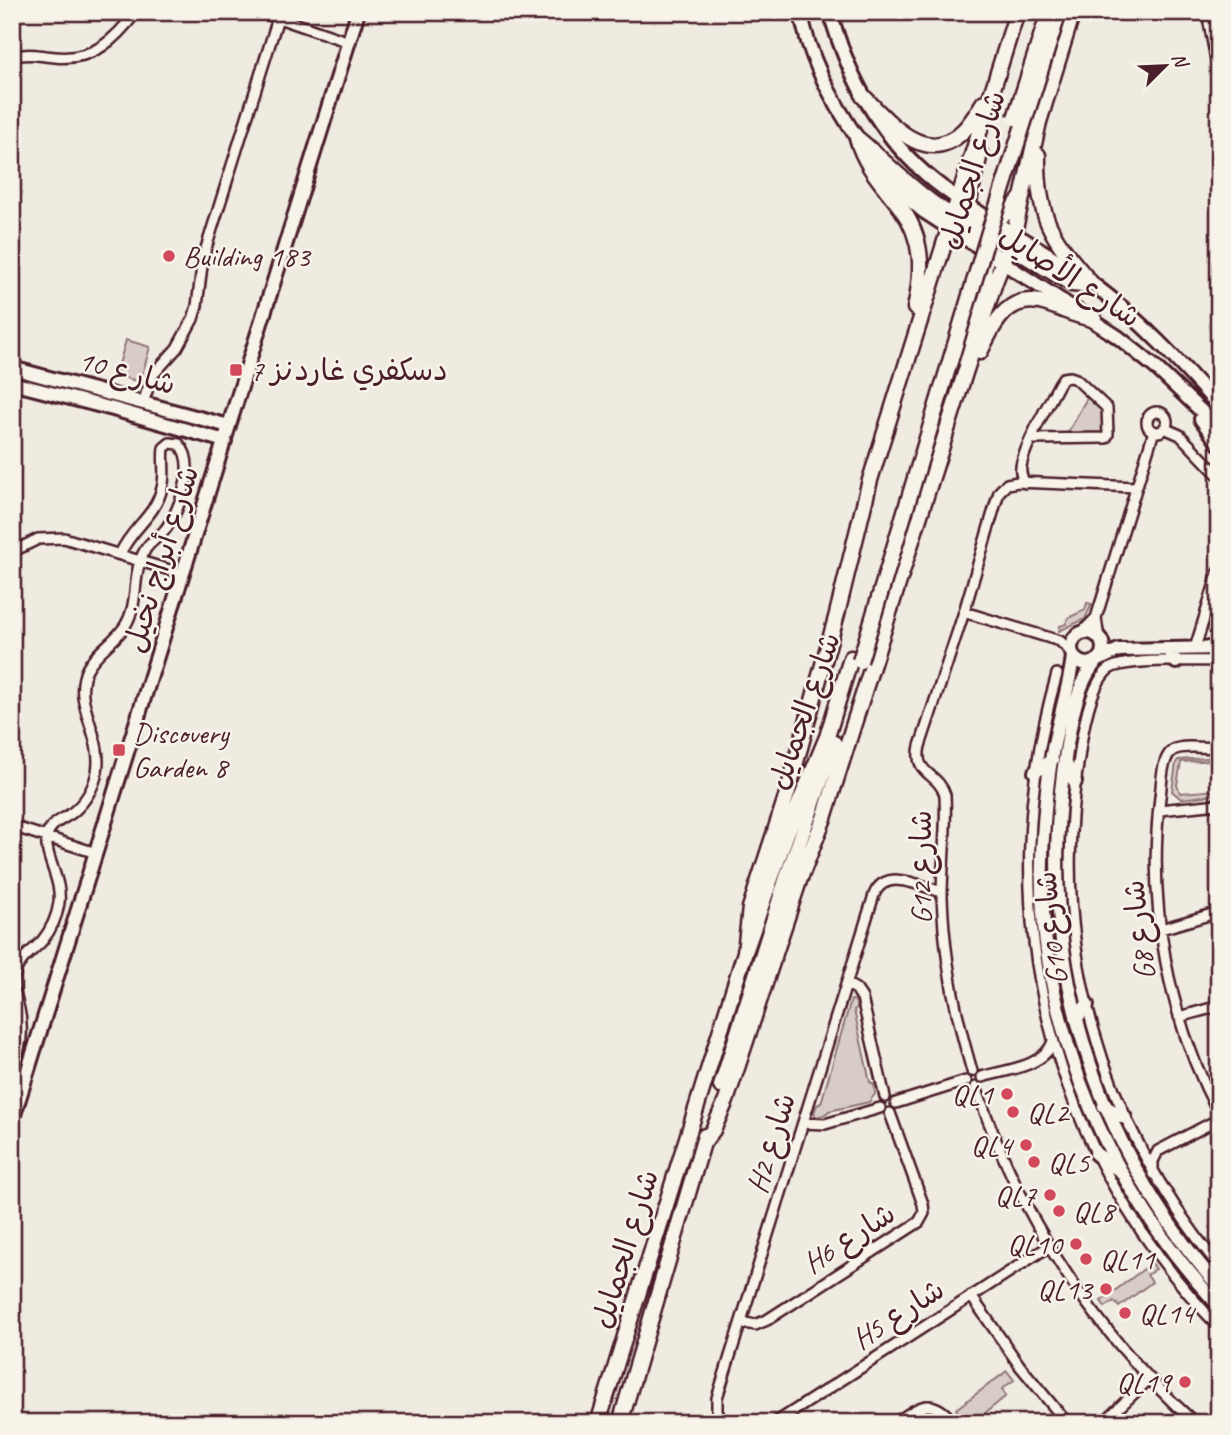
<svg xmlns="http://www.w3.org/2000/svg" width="1231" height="1435" viewBox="0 0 1231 1435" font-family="Caveat,'Playpen Sans Arabic',sans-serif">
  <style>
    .green { fill: #d8cdc6; stroke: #917678; stroke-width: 2 }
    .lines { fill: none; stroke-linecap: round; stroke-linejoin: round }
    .street-casing { stroke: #4a1f2b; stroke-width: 14 }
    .secondary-casing { stroke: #4a1f2b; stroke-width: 18 }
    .primary-casing { stroke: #4a1f2b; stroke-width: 19 }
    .street { stroke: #f7f3e8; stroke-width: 9 }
    .secondary { stroke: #f7f3e8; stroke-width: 12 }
    .primary { stroke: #f7f3e8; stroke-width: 14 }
    .primary-bridge-casing { stroke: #4a1f2b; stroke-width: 19; stroke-linecap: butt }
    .primary-bridge { stroke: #f7f3e8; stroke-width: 14 }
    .poi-dot { fill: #d1495b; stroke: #f7f3e8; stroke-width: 2.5 }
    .labels { text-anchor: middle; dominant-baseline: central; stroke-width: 5; stroke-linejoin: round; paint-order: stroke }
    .street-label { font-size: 30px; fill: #4a1f2b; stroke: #f7f3e8 }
    .poi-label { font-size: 30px; fill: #4a1f2b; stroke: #f7f3e8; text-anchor: start }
  </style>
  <rect width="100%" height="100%" fill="#f0ebe0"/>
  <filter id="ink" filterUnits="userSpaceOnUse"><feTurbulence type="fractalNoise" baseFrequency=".0143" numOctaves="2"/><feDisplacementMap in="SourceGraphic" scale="14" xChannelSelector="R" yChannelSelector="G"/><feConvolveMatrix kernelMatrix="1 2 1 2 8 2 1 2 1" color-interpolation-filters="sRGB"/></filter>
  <g filter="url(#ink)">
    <!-- green -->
    <path class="green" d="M126 340 150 347 140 382 116 375Z
      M1089 394 1104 407 1103 436H1066Z
      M1087 603 1092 604 1085 619 1059 631 1060 626 1066 624 1068 618 1085 610Z
      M1114 655 1166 656C1151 659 1132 654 1117 660 1084 674 1081 736 1073 768L1070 758C1078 718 1077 680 1114 655Z
      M1075 668 1083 670 1063 752 1060 954 1067 1002 1088 1076 1126 1163 1141 1188 1219 1292V1301C1198 1279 1182 1254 1164 1229 1152 1212 1138 1195 1128 1177 1073 1076 1044 960 1048 846 1050 785 1062 727 1075 668Z
      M1219 757V760L1181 762 1177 785 1180 793 1219 790V794L1181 799 1172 791 1176 763 1178 760Z
      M1067 775 1071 783 1066 874 1061 882Z
      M1036 885H1038L1052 1001 1109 1158 1103 1156C1067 1080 1045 1003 1035 919L1038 918Z
      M851 1000H854L858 1007 854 1010 870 1082 874 1084 875 1094 869 1102 829 1111 824 1115 816 1117 814 1113 817 1105 821 1103Z
      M1122 1183 1166 1251 1162 1254 1118 1185Z
      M1152 1263 1156 1269 1147 1275 1152 1282 1119 1307 1114 1301 1105 1307 1101 1301Z
      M1007 1371 1014 1380 1002 1389 1006 1396 973 1423H966L956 1409Z
      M928 1414 942 1418 945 1423H910Z"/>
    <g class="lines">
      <!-- street casing -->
      <g class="street-casing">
        <path id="street" d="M261 12 349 42
          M1207 12 1219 76
          M12 57C28 52 40 56 55 57 93 61 115 40 136 12
          M143 403 152 376 177 348 193 319 197 306 203 258 278 18
          M1147 422a10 10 0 1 1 20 0a10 10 0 1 1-20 0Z
          M1164 428 1180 435 1219 476
          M1025 483C1022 478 1020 473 1021 467 1023 448 1049 403 1059 384L1063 378 1070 377 1076 379 1107 408 1108 434 1106 438 1032 439
          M12 552 38 539 64 538 183 574
          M964 612 1060 641 1072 653
          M1096 618 1099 639
          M1080 634 1096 618 1154 431
          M1195 648 1219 570
          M1219 661C1197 661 1124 658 1109 669 1090 684 1082 734 1079 758 1048 943 1100 1121 1219 1266
          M1057 674C989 908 1049 1152 1219 1327
          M1219 748C1207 748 1180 744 1172 751 1161 760 1162 784 1160 797 1147 906 1168 1017 1219 1114
          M1159 810 1219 804
          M12 826 96 853
          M1161 929 1219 912
          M847 984 856 989 862 998 885 1097
          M1179 1017 1219 1006
          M12 1065C22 1049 23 1028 19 1009 16 996 11 986 15 973 20 958 32 952 42 941 51 930 57 917 59 903 62 878 44 858 47 836 49 823 65 819 73 812 85 802 94 787 97 772 104 735 71 703 87 669 96 651 115 642 125 626 140 602 131 574 145 550 149 542 158 538 164 531 179 513 198 464 179 444L170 443 164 448C162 462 166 474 162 488 155 517 132 527 120 554
          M972 1071C955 1014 944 955 942 897 942 863 947 828 945 795 938 772 913 775 920 746L964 612 999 492 1007 484 1018 482 1136 487
          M982 1077C1005 1070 1045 1067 1053 1041
          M976 1087C1020 1217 1093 1331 1195 1423
          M896 1103 966 1081
          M803 1123 825 1124 880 1108
          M1153 1174V1161L1158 1151 1219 1119
          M971 1296 1020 1366 1067 1423
          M741 1322 755 1325 767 1320 919 1222 924 1213 923 1204 890 1113
          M722 1423 717 1411V1398L874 895C885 867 921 886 942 892
          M775 1423 1048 1247
          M895 1423C920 1406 932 1395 954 1423
          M1103 1423 1149 1379"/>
      </g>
      <!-- secondary casing -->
      <g class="secondary-casing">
        <path id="secondary" d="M801 12C808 59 835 106 862 145
          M830 12C848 77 881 138 934 181 983 220 1043 247 1094 285 1141 320 1180 363 1219 406
          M874 163 904 195 923 211 1118 337 1155 367 1219 428
          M12 368 229 426
          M12 383 113 409 225 441
          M1201 419 1219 444
          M1071 648a16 16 0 1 1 32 0a16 16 0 1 1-32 0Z
          M1169 649 1176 662
          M1073 656C1070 684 1061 711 1055 739 1049 766 1046 795 1044 823 1028 999 1099 1178 1219 1306
          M1098 660 1119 650 1219 648
          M1095 663C1074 687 1067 742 1063 774 1038 961 1094 1145 1219 1287
          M1065 762 1075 782
          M1035 772 1052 760
          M1076 1019 1087 1005
          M1104 1106 1125 1118
          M12 1121 358 12
          M1096 1154 1119 1170
          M1218 1285 1219 1266"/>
      </g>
      <!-- primary casing -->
      <g class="primary-casing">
        <path id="primary" d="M863 96C889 122 926 169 964 130 972 122 978 111 984 102
          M857 138C865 167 884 185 901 208 924 239 923 272 915 308
          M858 139C887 162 939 220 976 223 995 224 1011 212 1022 197
          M980 153C976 175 962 209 972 230 978 243 992 253 1003 262
          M948 228 972 231 994 237 1072 284 1082 285 1091 283C1051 237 1037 218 1038 155
          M980 352C994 324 1008 291 1047 304 1063 309 1077 317 1094 319
          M963 358 984 273 986 255
          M745 952 750 908 788 791 837 614 870 480 1017 12
          M721 1086 787 877 834 743
          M703 1143 713 1130 726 1101 799 881 824 818 965 373 995 282 1014 233 1039 122 1073 12
          M598 1423 745 952 787 833 827 737 851 658
          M620 1423 705 1136"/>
      </g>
      <!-- street -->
      <use href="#street" class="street"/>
      <!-- secondary -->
      <use href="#secondary" class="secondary"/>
      <!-- primary -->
      <use href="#primary" class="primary"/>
      <!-- primary-bridge casing -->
      <g class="primary-bridge-casing">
        <path id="primary-bridge" d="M1015 118 1049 12
          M860 661 989 232 1059 12"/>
      </g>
      <!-- primary-bridge -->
      <use href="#primary-bridge" class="primary-bridge"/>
    </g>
  </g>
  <!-- markers -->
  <g class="poi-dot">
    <circle cx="169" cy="256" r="7"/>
    <rect x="229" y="363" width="14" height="14" rx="3.5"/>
    <rect x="112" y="743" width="14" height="14" rx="3.5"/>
    <circle cx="1007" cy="1094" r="7"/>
    <circle cx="1013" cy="1112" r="7"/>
    <circle cx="1026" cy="1145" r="7"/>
    <circle cx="1034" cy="1162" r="7"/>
    <circle cx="1050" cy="1195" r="7"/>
    <circle cx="1059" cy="1211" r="7"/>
    <circle cx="1076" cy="1244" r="7"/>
    <circle cx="1086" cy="1259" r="7"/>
    <circle cx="1106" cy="1289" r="7"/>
    <circle cx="1125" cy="1313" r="7"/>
    <circle cx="1185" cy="1382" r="7"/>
  </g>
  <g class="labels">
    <!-- street labels -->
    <g class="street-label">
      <text transform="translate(972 170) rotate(-73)">شارع الجمايل</text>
      <text transform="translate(1070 276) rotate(33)">شارع الأصايل</text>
      <text transform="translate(127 372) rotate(15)">شارع 10</text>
      <text transform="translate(161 559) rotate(-73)">شارع أبراج نخيل</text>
      <text transform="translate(804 711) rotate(-71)">شارع الجمايل</text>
      <text transform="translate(921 867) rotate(-90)">G12 شارع</text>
      <text transform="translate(1051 928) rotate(-96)">G10 شارع</text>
      <text transform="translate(1139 930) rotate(-97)">G8 شارع</text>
      <text transform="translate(771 1143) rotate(-73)">H2 شارع</text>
      <text transform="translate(849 1238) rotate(-33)">H6 شارع</text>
      <text transform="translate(625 1249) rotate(-73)">شارع الجمايل</text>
      <text transform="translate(898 1314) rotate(-33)">H5 شارع</text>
    </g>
    <!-- poi labels -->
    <g class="poi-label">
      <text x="183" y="256">Building 183</text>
      <text x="250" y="370">دسكفري غاردنز 7</text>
      <text x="133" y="733">Discovery<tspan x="133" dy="34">Garden 8</tspan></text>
      <text x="993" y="1094" text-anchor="end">QL1</text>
      <text x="1027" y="1112">QL2</text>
      <text x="1012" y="1145" text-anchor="end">QL4</text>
      <text x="1048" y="1162">QL5</text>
      <text x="1036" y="1195" text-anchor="end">QL7</text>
      <text x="1073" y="1211">QL8</text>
      <text x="1062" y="1244" text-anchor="end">QL10</text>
      <text x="1100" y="1259">QL11</text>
      <text x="1092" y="1289" text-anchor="end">QL13</text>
      <text x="1139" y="1313">QL14</text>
      <text x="1171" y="1382" text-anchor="end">QL19</text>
    </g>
  </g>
  <!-- margin -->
  <rect width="1231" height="1435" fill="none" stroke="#f7f3e8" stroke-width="42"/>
  <rect x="21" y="21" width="1189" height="1393" fill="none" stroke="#4a1f2b" stroke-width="2.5" filter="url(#ink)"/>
  <!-- north arrow -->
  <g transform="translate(1165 66) rotate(66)" stroke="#f7f3e8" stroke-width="5" paint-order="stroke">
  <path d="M0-5L12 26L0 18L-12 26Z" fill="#4a1f2b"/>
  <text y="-10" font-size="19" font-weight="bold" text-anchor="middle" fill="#4a1f2b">N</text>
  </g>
</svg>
